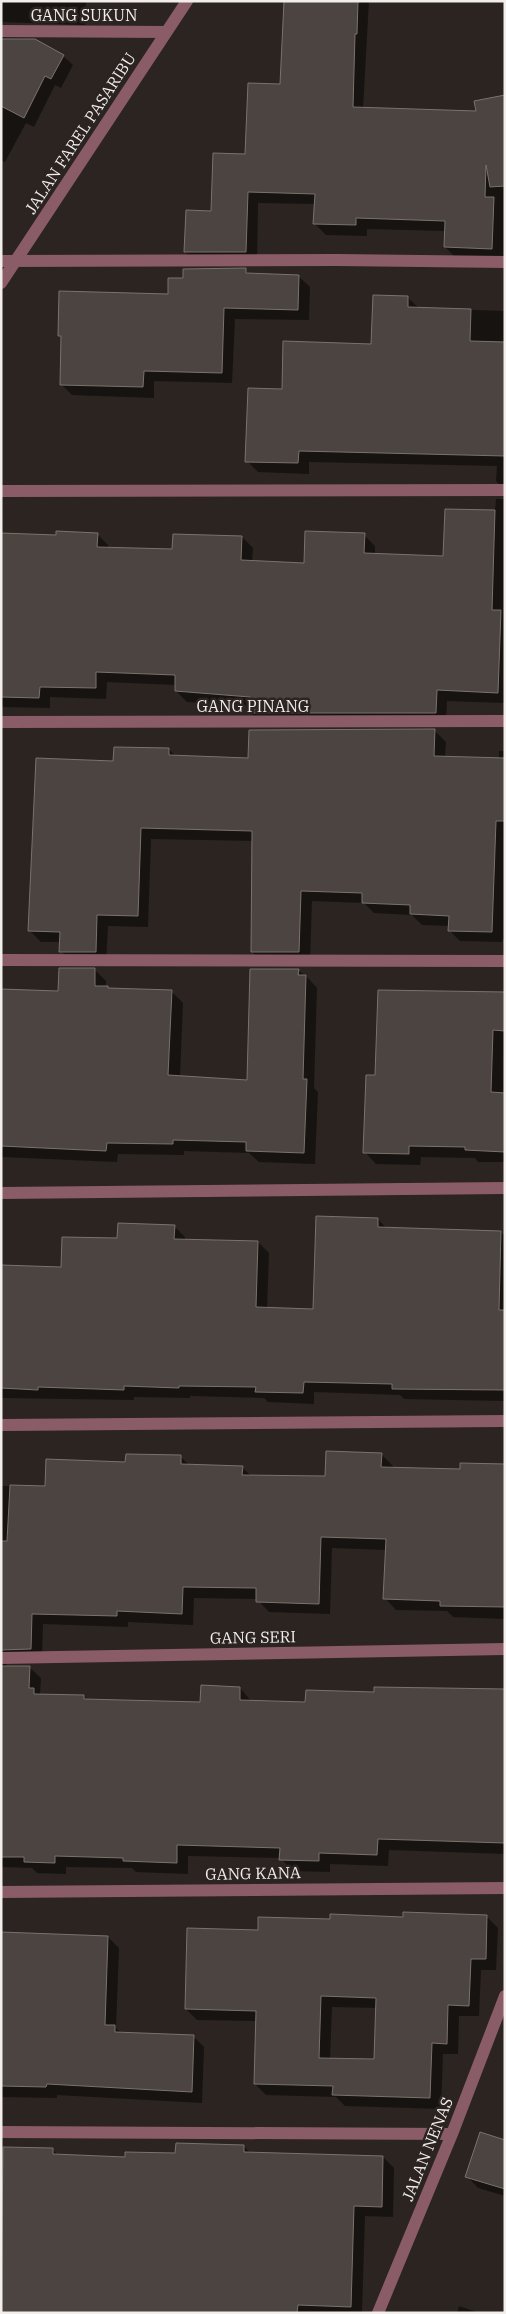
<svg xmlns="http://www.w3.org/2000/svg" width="506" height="2314" viewBox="0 0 506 2314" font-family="'IBM Plex Serif',serif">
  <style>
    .shadow { fill: #0007; fill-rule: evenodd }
    .building { fill: #4b4440; stroke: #79726d; fill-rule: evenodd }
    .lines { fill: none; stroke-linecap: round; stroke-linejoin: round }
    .minor { stroke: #8a5c67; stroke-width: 12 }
    .tertiary { stroke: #8a5c67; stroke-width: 12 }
    .labels { text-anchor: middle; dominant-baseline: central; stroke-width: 5; stroke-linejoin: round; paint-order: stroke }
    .street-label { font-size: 16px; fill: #f2eeeb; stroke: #2b2421 }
  </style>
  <rect width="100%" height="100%" fill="#2b2421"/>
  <!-- shadow -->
  <path class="shadow" d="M1 1H86L85 25 1 22Z
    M285 1H369L363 109 477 112 505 96V259L456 258 445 247 446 231 367 229V236L326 235 315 224V204L258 203 257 263H196L185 252 246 155 281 85Z
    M1 56H63L73 65 61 88 55 85 34 127 26 123 5 162 1 160Z
    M245 270 250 275 298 276 310 287 309 320 235 319 232 383 154 381V398L72 395 61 384 63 339 59 335Z
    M407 297 419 308 505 311V490L496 481 497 466 309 462V474L258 472 247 461 283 390 373 345Z
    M496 499H505V703L447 701 446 724H262L251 713V706L187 702 176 691V685L107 682 106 699 50 697V708L1 707V535L57 536 97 534 108 545V549L174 550 242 537 253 548 252 562 305 564 364 535 375 546V555L444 557 446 511 495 512Z
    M435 731 446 742 445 757 499 759V751H505V939H503L502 942 460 941 449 930 450 926 422 925 412 915 374 913 364 903 312 901 310 963H263L252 952 254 841 151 839 148 927 108 926 106 963 72 962 61 951V942H41L30 931 115 762 169 749 176 757 249 759Z
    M95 970 106 981V987L110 990 171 991 183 1003 180 1077 248 1081 298 970 306 976 317 988 314 1088 318 1092 315 1164 259 1162 249 1153 184 1151V1155L118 1154 117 1162 1 1157V991L59 992Z
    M505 993 503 1094H505V1162H478L475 1158 421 1157 420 1165 376 1164 365 1152 376 1076Z
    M378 1219 387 1229 501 1232 505 1236V1401L404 1399 400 1395 314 1392V1404L268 1402 264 1398 190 1396V1398L134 1397V1400L1 1398V1266L62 1268 119 1239 174 1226 185 1237V1240L258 1242 269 1253 267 1308 314 1310Z
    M381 1454 393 1466V1468L461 1470 505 1465V1619L453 1617 447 1611 396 1610 385 1598 387 1550 332 1548 330 1614 269 1612 257 1599 194 1598 193 1625 128 1622V1627L43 1624 42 1660 8 1662 5 1667H29L41 1678 40 1695 84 1696 88 1700 201 1703 240 1688 251 1701 307 1703 375 1693 449 1690V1688L505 1690V1854L389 1850 388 1866 330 1864V1872L292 1871 281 1858 188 1856V1874L136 1872 132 1868 66 1867V1874L37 1873 32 1868 1 1867V1486L46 1487 127 1463 181 1457 189 1465 242 1467 251 1476 326 1478Z
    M486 1916 498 1928 496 1970H481L479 2016H459L458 2054H443L441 2109 345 2106 336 2097 266 2095 255 2084 257 2021 197 2020 186 2009 259 1932 331 1920ZM332 2007 377 2008 375 2061 330 2059Z
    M1 1933 108 1937 119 1948 116 2028 122 2034 193 2036 204 2047 202 2103 57 2095V2098L1 2097Z
    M505 2141V2196L478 2188 467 2176Z
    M244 2146 250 2153 383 2157 394 2168 393 2217 365 2216 362 2313H1L5 2148 52 2149 59 2156 126 2158Z
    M459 2306 479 2313H457Z"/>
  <!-- building -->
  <path class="building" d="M284 1H358L357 34H355L353 107 476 111 474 101 505 95V186L490 187 486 165 485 197H494L492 249 444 247 445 221 356 218V225L313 224 315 194 248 192 246 252H184L186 210 211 211 213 153 245 154 248 83 280 84Z
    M1 39H35L64 55 51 79 45 76 24 118 1 106Z
    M246 268V273L299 275 298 310 224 308 222 373 144 371 143 387 60 385 61 336H58L59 291 168 294V278H183V269Z
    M373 295 408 296V307L471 309 470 341 505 342V456L299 451 298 463 245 462 248 388 282 389 283 341 371 344Z
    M445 509 495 510 492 610H501L498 693 437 690 436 713H249L250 697 175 691V675L96 672V688L40 687 39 698 1 697V533L56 535V531L98 533 97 547 172 549 173 534 242 536 241 560 304 563 305 531 365 533 364 553 443 556Z
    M435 729 434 756 505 758V821H496L492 932 448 931 449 916 410 914V905L362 903V893L301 891 299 952H251L252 831 141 828 138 916 97 915 96 952H59L60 932 28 931 36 758 113 761 114 747 169 748V755L248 758 249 730Z
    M59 968H95V986H108V988L172 990 168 1075 247 1080 250 969H299L298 975H306L303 1079H307L304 1153 246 1151V1142L173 1140V1144L107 1143 106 1151 1 1146V989L58 991Z
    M378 990 505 992V1031L493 1030 491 1092 505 1093V1152L465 1150V1147L409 1146V1154L363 1153 366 1075H375Z
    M316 1216 378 1218V1227L501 1231 499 1310H505V1390L392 1389V1384L304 1382 303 1393 255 1392 256 1387 179 1386V1388L124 1386V1390L38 1387V1390L1 1388V1265L61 1267 62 1237 117 1238 118 1223 175 1225 174 1239 258 1241 256 1307 313 1309Z
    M326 1451 382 1453 381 1467 460 1469V1463L505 1464V1607L440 1606V1601L383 1599 386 1539 321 1537 319 1604 256 1602V1588L183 1587 182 1614 117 1611V1616L32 1614 31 1649 1 1650V1541H7L10 1485 45 1486 46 1459 125 1462 126 1454 181 1455V1464L243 1466 242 1475 325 1476Z
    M1 1666H30L29 1688H34V1694L84 1695V1699L200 1702 201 1685 240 1687V1700L305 1702 306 1690 374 1692V1687L505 1689V1843L378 1839 377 1855 319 1853V1861L279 1860 280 1848 177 1845V1863L123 1861V1858L55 1856V1863L24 1862V1857H1Z
    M403 1912 487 1915 486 1959H471L469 2006 448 2005 447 2044 432 2043 430 2098 332 2095 333 2086 254 2084 256 2011 185 2009 187 1928 258 1930V1917L330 1919V1914L403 1917ZM321 1996 376 1998 374 2059 319 2058Z
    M1 1932 108 1936 105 2025H115V2032L194 2035 192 2092 47 2084 46 2087 1 2086Z
    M480 2132 505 2140V2189L465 2177Z
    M176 2143 244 2145V2152L383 2156 382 2207 354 2206 351 2307 298 2305 297 2313H1L3 2147 53 2148V2154L125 2157V2152L175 2153Z"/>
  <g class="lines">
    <!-- minor -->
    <path class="minor" d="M1 31 166 32
      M1 261 337 260 505 262
      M1 491 505 490
      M1 722 505 721
      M1 960 505 961
      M1 1193 505 1188
      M1 1425 505 1421
      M1 1658 505 1649
      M1 1892 505 1888
      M1 2132 452 2134
      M378 2313 452 2134 505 1996"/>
    <!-- tertiary -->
    <path class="tertiary" d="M1 283 187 1"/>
  </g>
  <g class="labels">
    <!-- street labels -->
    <g class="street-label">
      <text x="84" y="15">GANG SUKUN</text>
      <text transform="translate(80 133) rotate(-57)">JALAN FAREL PASARIBU</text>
      <text x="253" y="706">GANG PINANG</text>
      <text transform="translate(253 1637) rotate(-1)">GANG SERI</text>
      <text transform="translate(253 1873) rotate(-1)">GANG KANA</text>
      <text transform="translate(427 2149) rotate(-68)">JALAN NENAS</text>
    </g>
  </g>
  <!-- border -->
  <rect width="506" height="2314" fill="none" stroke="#f2eeeb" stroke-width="5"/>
</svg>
